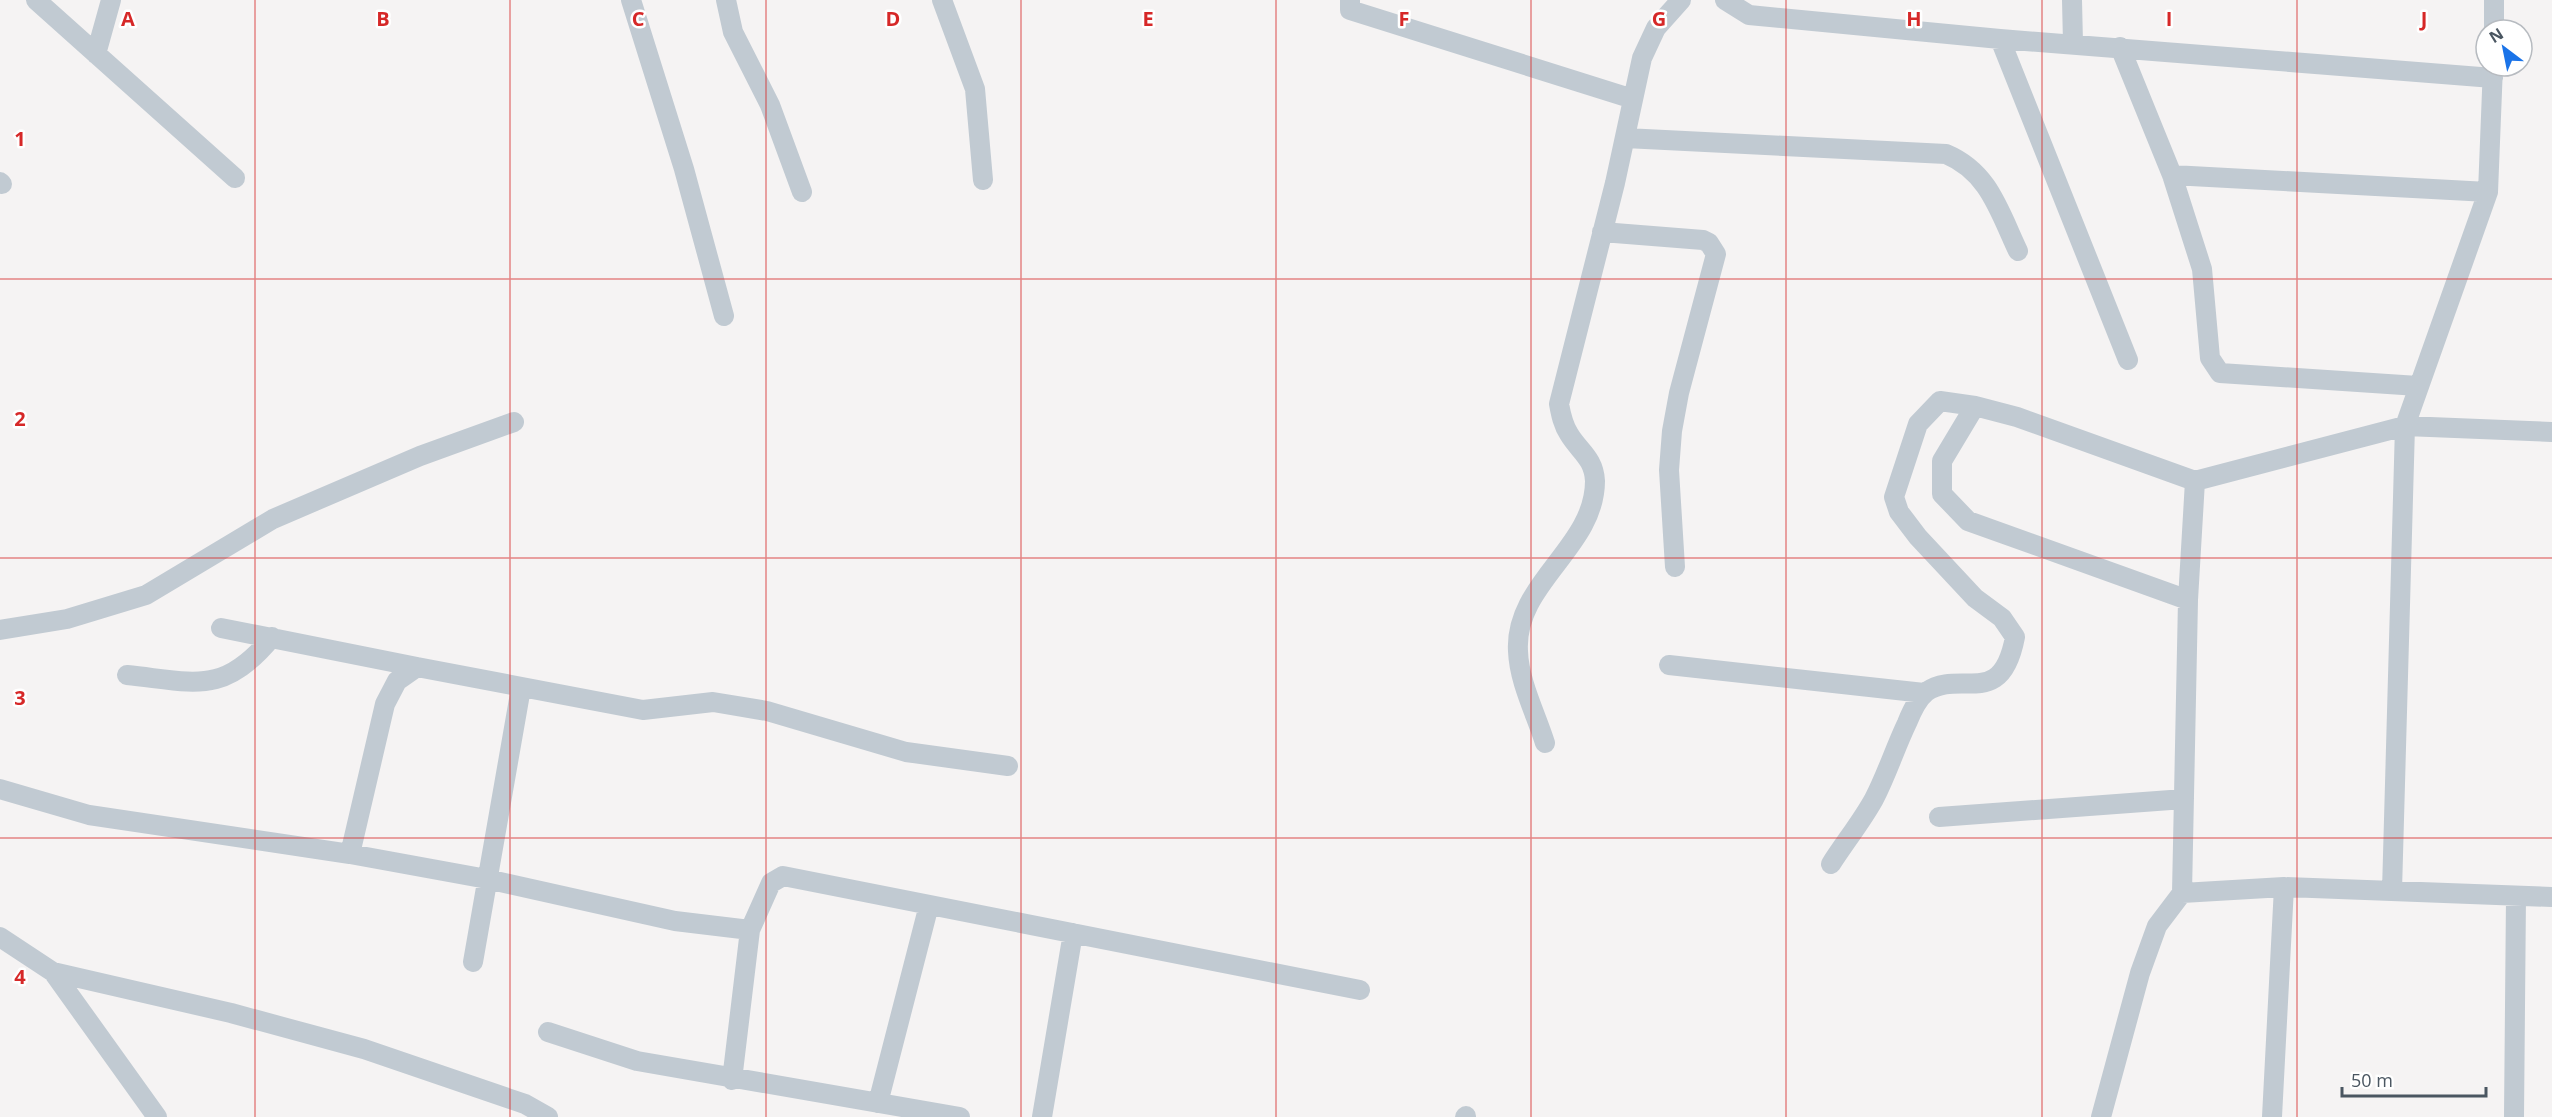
<svg xmlns="http://www.w3.org/2000/svg" width="2552" height="1117" viewBox="0 0 2552 1117" font-family="'Open Sans',sans-serif">
  <style>
    .lines { fill: none; stroke-linecap: round; stroke-linejoin: round }
    .minor { stroke: #c1cad2; stroke-width: 20 }
    .grid { fill: none; stroke: #d62828; stroke-width: 1.5; stroke-opacity: 0.55 }
    .grid-label { font-size: 20px; text-anchor: middle; font-weight: bold; fill: #d62828; stroke: #fff; stroke-width: 5; stroke-linejoin: round; paint-order: stroke }
  </style>
  <rect width="100%" height="100%" fill="#f5f3f3"/>
  <g class="lines">
    <!-- minor -->
    <path class="minor" d="M36 0 235 178
      M631 0 684 169 724 316
      M726 0 733 32 770 105 802 192
      M942 0 975 89 983 180
      M1350 0V10L1633 99
      M1725 0 1749 15 2000 39 2493 78
      M2072 0 2073 43
      M2494 30V0
      M2000 39 2128 360
      M2120 47 2172 175 2202 269 2210 358 2220 373 2418 386
      M96 54 111 0
      M1625 138 1946 154C1989 172 1999 211 2018 251
      M2172 175 2488 192
      M0 182 2 184
      M1602 232 1703 240 1709 243 1716 254 1679 393 1672 431 1669 470 1675 567
      M1975 406 1942 461V494L1968 521 2188 600
      M221 628 417 667
      M0 630 67 619 146 595 273 519 420 456 514 422
      M1669 665 1924 693
      M127 675C195 682 224 696 272 637
      M1545 743C1536 714 1519 682 1518 651 1514 583 1595 548 1595 481 1594 458 1579 451 1569 434 1563 425 1561 415 1559 404L1615 183 1642 58 1656 28 1681 0
      M0 789 89 815 350 854 487 879 675 921 750 930
      M1939 817 2184 799
      M350 854 385 704 397 681 417 667 643 710 713 702 767 711 906 752 1008 766
      M1831 864C1845 842 1862 821 1874 799 1887 774 1895 748 1907 723 1911 713 1917 699 1926 692 1961 668 2001 711 2015 637L2002 618 1975 598 1918 537 1899 512 1894 497 1918 424 1940 401 1975 406 2017 417 2195 481 2405 426 2552 432
      M2392 891 2405 426 2488 192 2493 66
      M2182 893 2284 887 2552 897
      M0 937 53 972 231 1013 364 1049 525 1104 548 1117
      M473 962 521 688
      M53 972 157 1117
      M548 1032 637 1061 960 1117
      M732 1080 750 930 771 883 783 876 1360 990
      M878 1103 929 905
      M1042 1117 1073 933
      M1465 1117 1466 1116
      M2101 1117 2140 973 2157 926 2182 893 2188 600 2195 481
      M2272 1117 2284 887
      M2514 1117 2516 896"/>
  </g>
  <!-- grid -->
  <path class="grid" d="M255 0V1117M510 0V1117M766 0V1117M1021 0V1117M1276 0V1117M1531 0V1117M1786 0V1117M2042 0V1117M2297 0V1117M0 279H2552M0 558H2552M0 838H2552"/>
  <g class="grid-label">
    <text x="128" y="26">A</text>
    <text x="383" y="26">B</text>
    <text x="638" y="26">C</text>
    <text x="893" y="26">D</text>
    <text x="1148" y="26">E</text>
    <text x="1404" y="26">F</text>
    <text x="1659" y="26">G</text>
    <text x="1914" y="26">H</text>
    <text x="2169" y="26">I</text>
    <text x="2424" y="26">J</text>
    <text x="20" y="146">1</text>
    <text x="20" y="426">2</text>
    <text x="20" y="705">3</text>
    <text x="20" y="984">4</text>
  </g>
  <!-- north arrow -->
  <g transform="translate(2504 48) rotate(328)"><circle r="28" fill="#ffffff" stroke="#b7bbc0" stroke-width="1.5"/>
  <path d="M0-4.5L10 22L0 15L-10 22Z" fill="#1a73e8"/>
  <text y="-9" font-size="16" font-weight="bold" text-anchor="middle" fill="#4a5661">N</text>
  </g>
  <!-- scale -->
  <path d="M2342 1087v9h144v-9" fill="none" stroke="#4a5661" stroke-width="3"/>
  <text x="2351" y="1087" font-size="18" fill="#4a5661" stroke="#ffffff" stroke-width="4.5" paint-order="stroke">50 m</text>
</svg>
